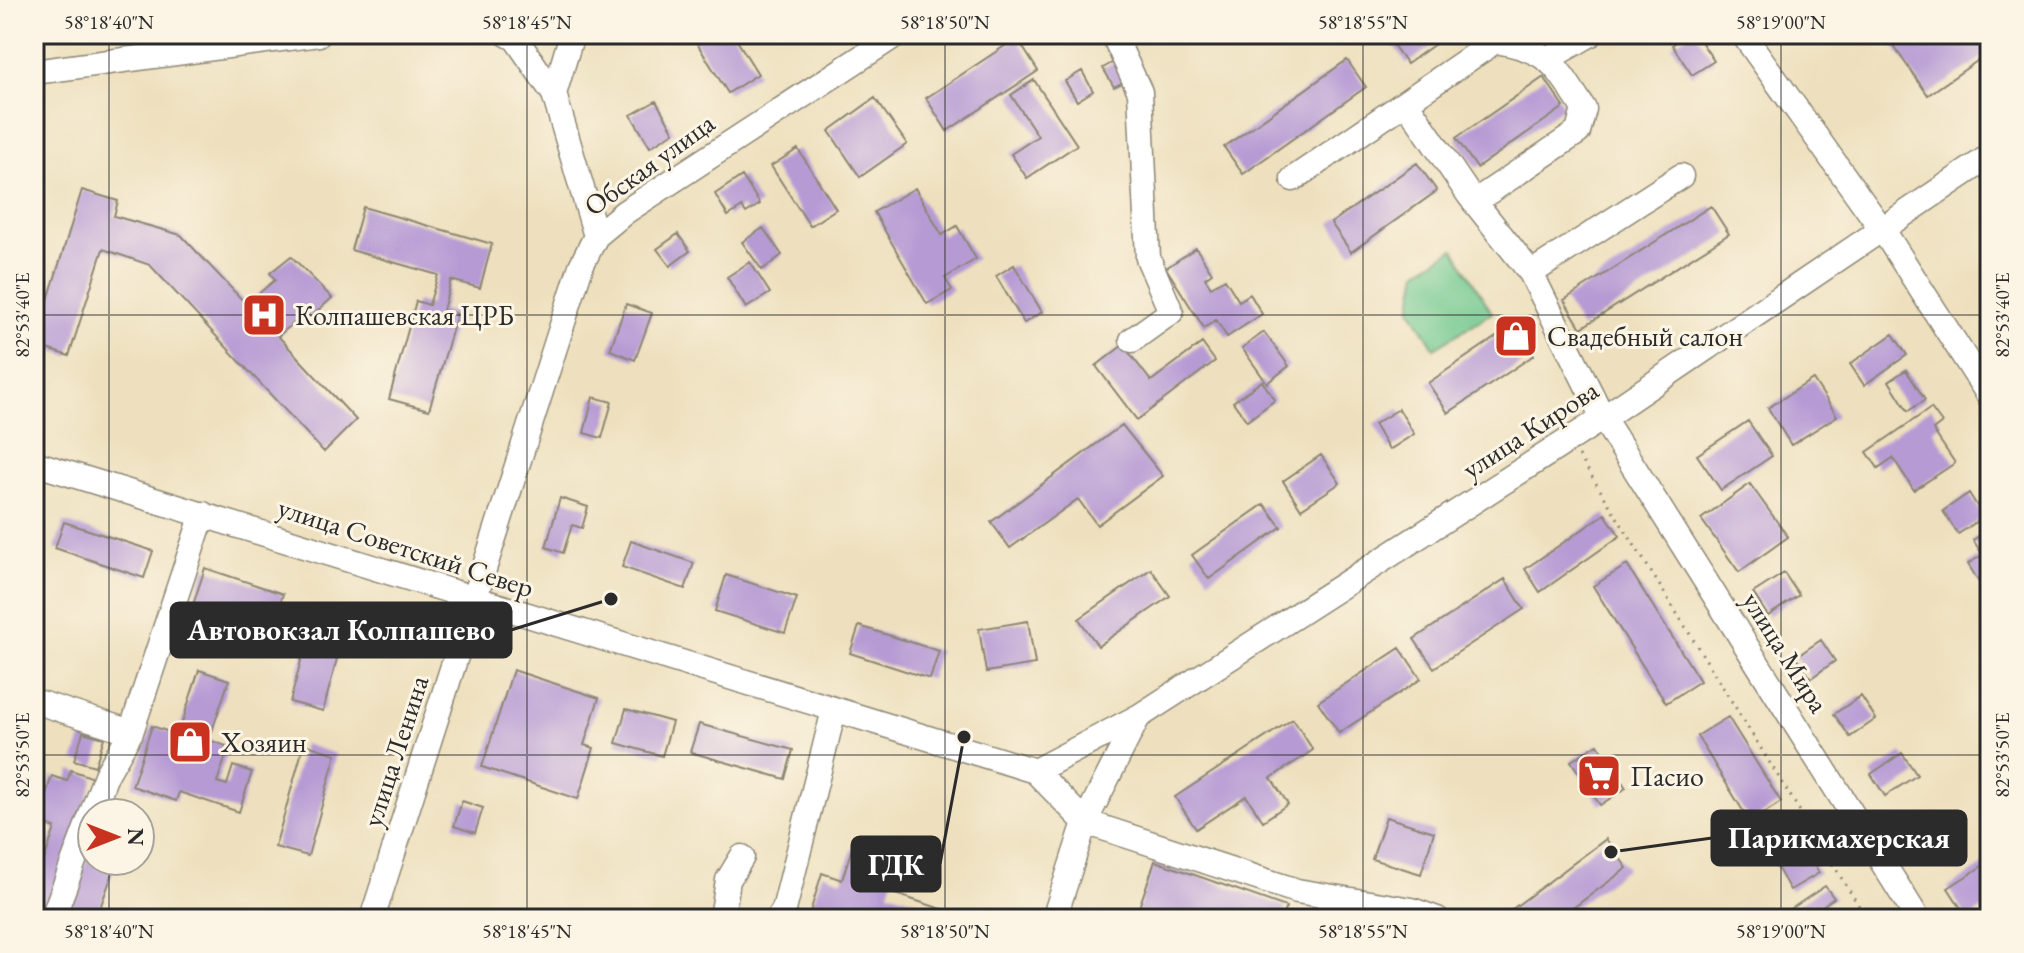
<svg xmlns="http://www.w3.org/2000/svg" width="2024" height="953" viewBox="0 0 2024 953" font-family="'EB Garamond',serif">
  <style>
    .green { fill: #70c88e; stroke: #4e7a5c; stroke-width: 2 }
    .building { fill: #b69ad4 }
    .lines { fill: none; stroke-linecap: round; stroke-linejoin: round }
    .minor-casing { stroke: #8c8674; stroke-width: 27 }
    .path { stroke: #8c8674; stroke-width: 3; stroke-dasharray: 2 6; stroke-linecap: butt }
    .minor { stroke: #fff; stroke-width: 24 }
    .ticks { fill: none; stroke: #2b2b2b; stroke-width: 2; stroke-opacity: 0.45 }
    .labels { text-anchor: middle; dominant-baseline: central; stroke-width: 6; stroke-linejoin: round; paint-order: stroke }
    .street-label { font-size: 28px; fill: #2b2b2b; stroke: #fcf5e5 }
    .poi-label { font-size: 28px; fill: #2b2b2b; stroke: #fcf5e5; text-anchor: start }
    .leader { fill: none; stroke: #2b2b2b; stroke-width: 3 }
    .callout-dot { fill: #2b2b2b; stroke: #fcf5e5; stroke-width: 3 }
    .callout { fill: #2b2b2b; stroke: #2b2b2b; stroke-width: 3 }
    .callout-label { font-size: 30px; text-anchor: middle; font-weight: bold; fill: #fff }
    .neatline { fill: none; stroke: #2b2b2b; stroke-width: 3 }
    .ticks-label { font-size: 20px; text-anchor: middle; fill: #2b2b2b }
  </style>
  <rect width="100%" height="100%" fill="#fcf5e5"/>
  <filter id="ink" filterUnits="userSpaceOnUse"><feTurbulence type="fractalNoise" baseFrequency=".0125" numOctaves="2"/><feDisplacementMap in="SourceGraphic" scale="16" xChannelSelector="R" yChannelSelector="G"/><feConvolveMatrix kernelMatrix="1 2 1 2 8 2 1 2 1" color-interpolation-filters="sRGB"/></filter>
  <filter id="wash" filterUnits="userSpaceOnUse"><feTurbulence type="fractalNoise" baseFrequency=".006" numOctaves="4" result="noise"/><feDisplacementMap in="SourceGraphic" scale="32" xChannelSelector="R" yChannelSelector="G"/><feGaussianBlur stdDeviation="1.8" result="paint"/><feColorMatrix in="noise" values="0 0 0 0 0 0 0 0 0 0 0 0 0 0 0 0 0 1.4 0 .05"/><feComposite in="paint" operator="in"/></filter>
  <g filter="url(#wash)">
    <rect width="100%" height="100%" fill="#eee0be"/>
    <!-- green -->
    <path class="green" d="M1454 249 1492 313 1434 348 1411 309 1418 271Z"/>
    <g id="blocks">
      <!-- building -->
      <path class="building" d="M691 34H733L758 74 728 93Z
        M1449 34 1407 64 1386 35 1388 34Z
        M1688 34H1696L1714 61 1692 75 1672 45Z
        M1885 34H1932L1936 40 1945 34H1990V52L1928 95Z
        M1017 38 1038 71 947 131 926 98Z
        M1117 60 1128 80 1114 87 1103 68Z
        M1347 60 1366 87 1243 174 1224 147Z
        M1082 71 1093 91 1077 101 1065 81Z
        M1544 77 1564 107 1477 168 1456 138Z
        M1034 80 1077 145 1027 178 1011 154 1038 136 1011 95Z
        M875 98 907 144 860 177 829 131Z
        M656 101 674 132 650 147 631 115Z
        M798 149 836 209 810 226 771 166Z
        M1417 163 1437 191 1351 252 1331 223Z
        M742 176 760 204 746 213 742 207 728 216 715 194Z
        M915 188 942 235 957 226 976 259 945 278 952 290 927 304 874 212Z
        M82 190 118 201 114 216 181 235 246 304 275 280 270 273 291 256 332 298 311 317 306 313 278 336 356 420 324 452 150 265 103 249 69 356 34 345Z
        M1711 206 1729 234 1581 328 1564 300Z
        M363 207 492 244 480 288 451 280 443 310 457 314 429 410 389 399 416 301 429 305 438 275 351 250Z
        M763 228 782 255 762 270 742 242Z
        M678 234 690 251 670 266 657 249Z
        M1196 248 1212 273 1205 278 1211 287 1225 279 1239 301 1250 294 1262 314 1227 337 1216 320 1204 328 1166 268Z
        M750 262 770 293 746 308 727 277Z
        M1014 265 1042 312 1024 323 996 276Z
        M626 304 652 313 635 360 610 350Z
        M1514 325 1534 355 1448 413 1428 383Z
        M1264 332 1289 366 1267 383 1242 348Z
        M1893 334 1907 355 1864 385 1850 364Z
        M1202 343 1215 361 1137 420 1096 366 1123 345 1151 381Z
        M1906 370 1925 400 1908 411 1889 381Z
        M1813 379 1837 416 1791 445 1768 408Z
        M1262 381 1275 400 1247 421 1233 402Z
        M593 397 612 402 602 438 584 433Z
        M1931 408 1942 423 1933 430 1955 463 1914 490 1893 458 1878 468 1867 452Z
        M1399 409 1414 434 1389 450 1374 424Z
        M1748 421 1772 456 1721 490 1697 455Z
        M1122 425 1163 476 1097 525 1078 499 1010 548 991 522Z
        M1321 455 1340 483 1301 509 1283 481Z
        M1750 484 1788 537 1739 572 1701 519Z
        M1969 493 1984 517 1958 534 1943 511Z
        M560 498 588 507 582 528 572 525 563 553 546 547Z
        M1264 504 1281 527 1209 579 1192 555Z
        M1605 514 1620 536 1540 592 1525 569Z
        M1990 520V546L1981 552 1973 540 1985 532 1980 526Z
        M64 522 153 551 144 578 55 548Z
        M631 541 694 563 685 589 622 567Z
        M1990 550V582L1982 587 1968 564Z
        M1627 565 1700 681 1666 703 1593 586Z
        M205 568 283 594 270 636 191 611Z
        M1151 569 1170 596 1098 646 1079 619Z
        M1784 573 1799 595 1768 616 1753 593Z
        M726 575 797 598 785 633 715 611Z
        M1505 579 1524 609 1434 668 1414 639Z
        M313 616 346 625 323 711 290 702Z
        M1028 621 1035 664 986 672 979 629Z
        M859 626 939 651 930 679 850 653Z
        M1821 640 1835 661 1811 678 1796 657Z
        M1400 648 1421 679 1339 733 1318 702Z
        M199 670 229 680 209 740 229 747 217 782 227 785 233 766 252 772 239 812 179 792 176 801 132 786 152 726 178 735Z
        M513 670 599 698 584 745 594 748 578 799 482 767Z
        M1861 696 1876 719 1850 737 1834 714Z
        M626 709 672 722 662 756 616 743Z
        M1728 717 1781 802 1750 822 1697 736Z
        M1293 719 1313 750 1271 778 1288 804 1263 821 1246 796 1196 829 1175 797Z
        M699 724 793 750 785 779 690 752Z
        M83 732 104 738 95 766 74 760Z
        M304 744 336 754 308 856 275 847Z
        M1598 744 1626 788 1600 805 1571 761Z
        M1902 753 1917 775 1885 796 1871 774Z
        M71 770 94 778 47 919H42L34 916V877L38 878 55 828 37 821 52 776 67 781Z
        M462 801 483 808 475 833 454 826Z
        M1386 817 1434 832 1421 874 1372 859Z
        M1791 824 1819 873 1790 890 1762 841Z
        M1606 839 1627 868 1558 919H1499Z
        M92 844V861H117L100 908 129 919H65Z
        M852 848 898 862 889 892 954 913 952 919H808L822 873 842 880Z
        M1155 861 1286 907 1281 919H1135Z
        M1990 861V904L1968 919 1948 888Z
        M1825 886 1834 898 1803 919H1776Z"/>
    </g>
  </g>
  <g filter="url(#ink)">
    <use href="#blocks" fill-opacity="0" stroke="#8c8674" stroke-width="2"/>
    <g class="lines">
      <!-- minor casing -->
      <g class="minor-casing">
        <path id="minor" d="M507 34 516 39 554 94 596 236
          M1113 34 1140 92 1148 258 1171 312 1132 340
          M1743 34 1881 228
          M1547 59 1591 34
          M34 72 319 34
          M554 94 572 34
          M1406 102 1495 41C1550 50 1555 64 1584 109L1578 132 1474 202
          M1293 179 1406 102 1469 195 1531 273 1603 418 1918 919
          M1881 227 1990 397
          M1531 273 1681 176
          M34 463 1035 771 1085 822 1297 891 1412 910 1437 919
          M34 701 131 732
          M1035 771 1138 717 1603 418 1990 156
          M56 909 106 775 131 732 203 514
          M372 919 581 266 596 236 625 212 897 34
          M730 919 723 912 728 880 742 857
          M778 919 784 910 834 710
          M1054 919 1085 822 1138 717"/>
      </g>
      <!-- path -->
      <path class="path" d="M1579 456 1867 919"/>
      <!-- minor -->
      <use href="#minor" class="minor"/>
    </g>
  </g>
  <!-- ticks -->
  <path class="ticks" d="M109 34V813M527 34V919M945 34V919M1363 34V919M1781 34V919M34 315H1990M34 755H1990M109 861V919"/>
  <!-- icons -->
  <defs>
    <g id="hospital-square" transform="scale(2.3)"><rect x="-9" y="-9" width="18" height="18" rx="4" fill="#c8321e" stroke="#fcf5e5"/><path d="M-5-5h3v3.5h4V-5h3V5h-3V1.5h-4V5h-3Z" fill="#fff"/></g>
    <g id="shop-square" transform="scale(2.3)"><rect x="-9" y="-9" width="18" height="18" rx="4" fill="#c8321e" stroke="#fcf5e5"/><path d="M-5-2.5h2.3a2.7 3.5 0 0 1 5.4 0H5L5.5 6h-11ZM-1.5-2.5h3a1.5 2.3 0 0 0-3 0Z" fill="#fff"/></g>
    <g id="supermarket-square" transform="scale(2.3)"><rect x="-9" y="-9" width="18" height="18" rx="4" fill="#c8321e" stroke="#fcf5e5"/><path d="M-6-5.5h2.5l.6 2H6L4.5 2H-2.5L-4.4-4H-6ZM-1.5 3.2a1.3 1.3 0 1 0 .1 0ZM3 3.2a1.3 1.3 0 1 0 .1 0Z" fill="#fff"/></g>
  </defs>
  <g fill-rule="evenodd">
    <use href="#hospital-square" x="264" y="315"/>
    <use href="#shop-square" x="1516" y="336"/>
    <use href="#shop-square" x="190" y="742"/>
    <use href="#supermarket-square" x="1599" y="776"/>
  </g>
  <g class="labels">
    <!-- street labels -->
    <g class="street-label">
      <text transform="translate(649 164) rotate(-36)">Обская улица</text>
      <text transform="translate(1530 429) rotate(-33)">улица Кирова</text>
      <text transform="translate(406 547) rotate(18)">улица Советский Север</text>
      <text transform="translate(1786 652) rotate(58)">улица Мира</text>
      <text transform="translate(395 751) rotate(-72)">улица Ленина</text>
    </g>
    <!-- poi labels -->
    <g class="poi-label">
      <text x="295" y="315">Колпашевская ЦРБ</text>
      <text x="1547" y="336">Свадебный салон</text>
      <text x="221" y="742">Хозяин</text>
      <text x="1630" y="776">Пасио</text>
    </g>
  </g>
  <!-- callouts -->
  <path class="leader" d="M611 599L511 630M1611 852L1712 838M964 737L940 864"/>
  <g class="callout-dot">
    <circle cx="611" cy="599" r="8"/>
    <circle cx="1611" cy="852" r="8"/>
    <circle cx="964" cy="737" r="8"/>
  </g>
  <g class="callout">
    <rect x="171" y="603" width="340" height="54" rx="8"/>
    <rect x="1712" y="811" width="254" height="54" rx="8"/>
    <rect x="852" y="837" width="88" height="54" rx="8"/>
  </g>
  <g class="callout-label">
    <text x="341" y="640">Автовокзал Колпашево</text>
    <text x="1839" y="848">Парикмахерская</text>
    <text x="896" y="875">ГДК</text>
  </g>
  <!-- margin -->
  <rect width="2024" height="953" fill="none" stroke="#fcf5e5" stroke-width="88"/>
  <!-- north arrow -->
  <g transform="translate(116 837) rotate(90)"><circle r="38" fill="#fcf5e5" stroke="#a8a49b" stroke-width="2"/>
  <path d="M0-6L14 30L0 20L-14 30Z" fill="#c8321e"/>
  <text y="-12" font-size="22" font-weight="bold" text-anchor="middle" fill="#2b2b2b">N</text>
  </g>
  <rect x="44" y="44" width="1936" height="865" class="neatline"/>
  <g class="ticks-label">
    <text x="109" y="29">58°18'40"N</text>
    <text x="527" y="29">58°18'45"N</text>
    <text x="945" y="29">58°18'50"N</text>
    <text x="1363" y="29">58°18'55"N</text>
    <text x="1781" y="29">58°19'00"N</text>
    <text transform="translate(2002 315) rotate(-90)" y="7">82°53'40"E</text>
    <text transform="translate(22 315) rotate(-90)" y="7">82°53'40"E</text>
    <text transform="translate(2002 755) rotate(-90)" y="7">82°53'50"E</text>
    <text transform="translate(22 755) rotate(-90)" y="7">82°53'50"E</text>
    <text x="109" y="938">58°18'40"N</text>
    <text x="527" y="938">58°18'45"N</text>
    <text x="945" y="938">58°18'50"N</text>
    <text x="1363" y="938">58°18'55"N</text>
    <text x="1781" y="938">58°19'00"N</text>
  </g>
</svg>
